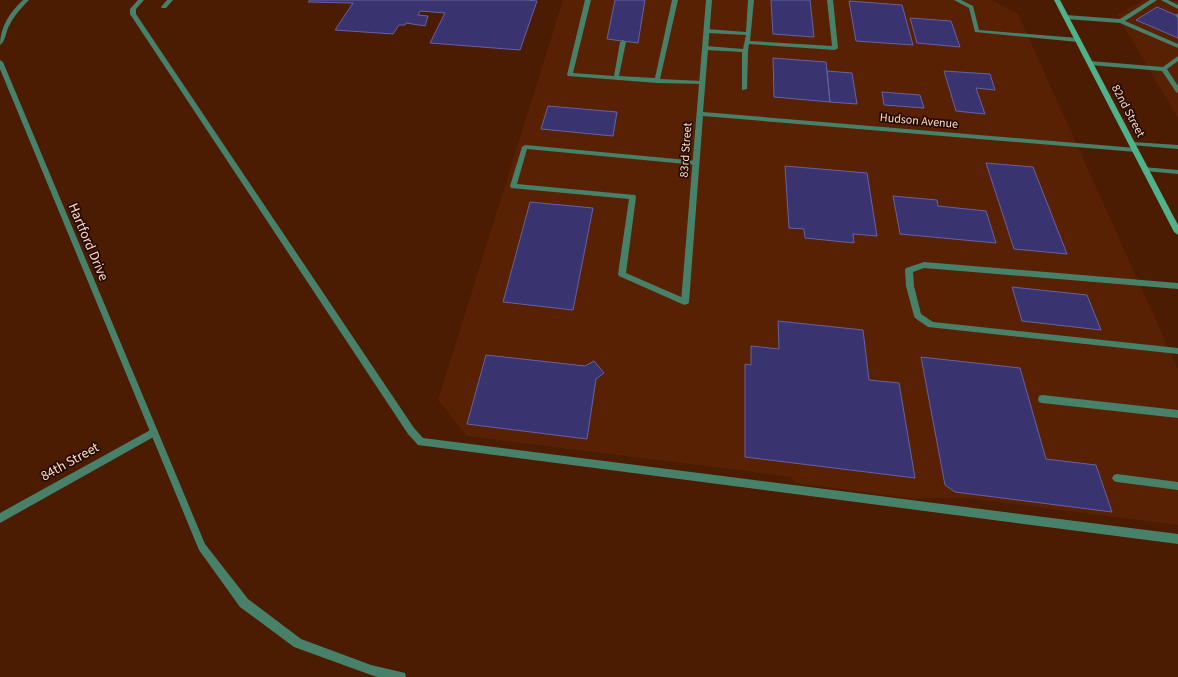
<svg xmlns="http://www.w3.org/2000/svg" width="1178" height="677" viewBox="0 0 1178 677" font-family="'Source Sans 3',sans-serif">
  <style>
    .built { fill: #582103 }
    .building { fill: #393370; stroke: #6562a4 }
    .lines { fill: none; stroke-linecap: round; stroke-linejoin: round }
    .service { fill: #488169; fill-rule: evenodd }
    .minor { fill: #488169; fill-rule: evenodd }
    .tertiary { fill: #488169; fill-rule: evenodd }
    .secondary { fill: #50b28a; fill-rule: evenodd }
    .labels { text-anchor: middle; dominant-baseline: central; stroke-width: 3.5; stroke-linejoin: round; paint-order: stroke }
    .far-street-label { font-size: 12px; fill: #fddcce; stroke: #260b01 }
    .street-label { font-size: 14px; fill: #fddcce; stroke: #260b01 }
  </style>
  <rect width="100%" height="100%" fill="#4b1b02"/>
  <!-- built -->
  <path class="built" d="M563 0H992L1018 14 1178 369V525L966 498H926L917 499 795 483 791 477 467 436 438 400Z
    M1143 0 1178 1V118L1117 15Z"/>
  <!-- building -->
  <path class="building" d="M310 0H527L537 1 520 50 430 43 445 13 420 11 418 15 428 16 425 26 406 23 405 25H399L393 34 335 30 353 3 308 2Z
    M615 0H645L638 43 607 39Z
    M771 0H810L814 37 773 34Z
    M849 1 902 5 913 45 856 41Z
    M1157 7 1178 16V38L1136 20Z
    M910 18 951 21 960 47 917 43Z
    M773 58 826 62 830 102 774 97Z
    M827 71 852 73 857 104 830 102Z
    M944 71 990 74 995 90 976 88 985 114 956 111Z
    M882 92 920 95 924 108 884 105Z
    M548 106 617 112 613 136 541 129Z
    M986 163 1033 167 1067 254 1014 249Z
    M785 166 867 173 877 236 853 234 854 243 805 238 804 229 789 228Z
    M893 196 937 200 938 206 986 211 996 243 900 234Z
    M530 202 593 208 573 310 503 302Z
    M1012 287 1087 295 1101 330 1022 321Z
    M778 321 863 330 869 380 899 383 915 478 745 457V364L751 365V346L779 349Z
    M486 355 585 366 594 361 604 373 596 379 587 439 467 424Z
    M921 357 1020 368 1046 459 1096 465 1112 512 955 492 945 485Z"/>
  <g class="lines">
    <!-- service -->
    <path class="service" d="M138 0H144L136 9V14L414 428 423 438 1178 534V544L418 445 408 434 130 14V9Z
      M167 0H173L166 8H162L161 7Z
      M585 0H591L573 73 614 76 620 42 623 40 626 42 619 76 655 78 672 0H678L660 79 702 81 705 83 704 84 657 83 568 76 567 75Z
      M748 0H754L750 41 832 46 827 0H833L838 48 835 50 749 44 748 51 747 89 742 90V52L706 50 703 48 706 46 743 49 746 35 707 33 704 31 707 29 746 32Z
      M954 0H961L973 6 979 30 1078 38 1081 40 1078 42 975 32 969 8Z
      M1150 0H1157L1125 21 1178 44V48L1120 23 1066 19 1063 17 1066 15 1120 19Z
      M1161 0H1168L1178 5V9Z
      M1178 13V18L1175 16Z
      M1178 56V61L1167 69 1178 86V93L1176 92 1162 71 1090 65 1087 63 1090 61 1163 67Z
      M1133 142 1178 145V149L1131 145V143Z
      M525 145 698 161V165H696L527 149 517 184 635 195 636 197 626 273 688 300 689 302 688 304H682L619 276 618 274 629 199 511 188 510 186 522 147Z
      M1143 167 1178 170V174L1145 171 1142 169Z
      M924 262 1178 283V289L924 268 913 272 914 286 921 314 933 322 1178 348V354L928 327 915 318 914 316 906 286 905 270 906 268Z
      M1042 395 1178 410V418L1042 403 1039 402 1038 399 1039 396Z
      M1117 474 1178 482V490L1117 482 1114 481 1112 478 1114 475Z"/>
    <!-- minor -->
    <path class="minor" d="M706 0H712L703 112 1136 148 1139 150 1136 152 703 116 689 302 685 305 682 304 681 302Z
      M154 428 157 429 158 432 157 435 0 523V513Z"/>
    <!-- tertiary -->
    <path class="tertiary" d="M23 0H29C20 9 13 17 8 28 6 33 5 42 0 45 0 27 10 12 23 0Z
      M0 60 3 62 205 544 248 599 301 639 371 665 401 672 405 673 406 677H378L371 675 294 647 240 607 199 550 0 69Z"/>
    <!-- secondary -->
    <path class="secondary" d="M1054 0H1060L1178 225V235L1174 232Z"/>
  </g>
  <g class="labels">
    <!-- far-street labels -->
    <g class="far-street-label">
      <text transform="translate(1128 111) rotate(62)">82nd Street</text>
      <text transform="translate(919 121) rotate(5)">Hudson Avenue</text>
      <text transform="translate(686 150) rotate(-86)">83rd Street</text>
    </g>
    <!-- street labels -->
    <g class="street-label">
      <text transform="translate(88 242) rotate(67)">Hartford Drive</text>
      <text transform="translate(70 462) rotate(-29)">84th Street</text>
    </g>
  </g>
</svg>
